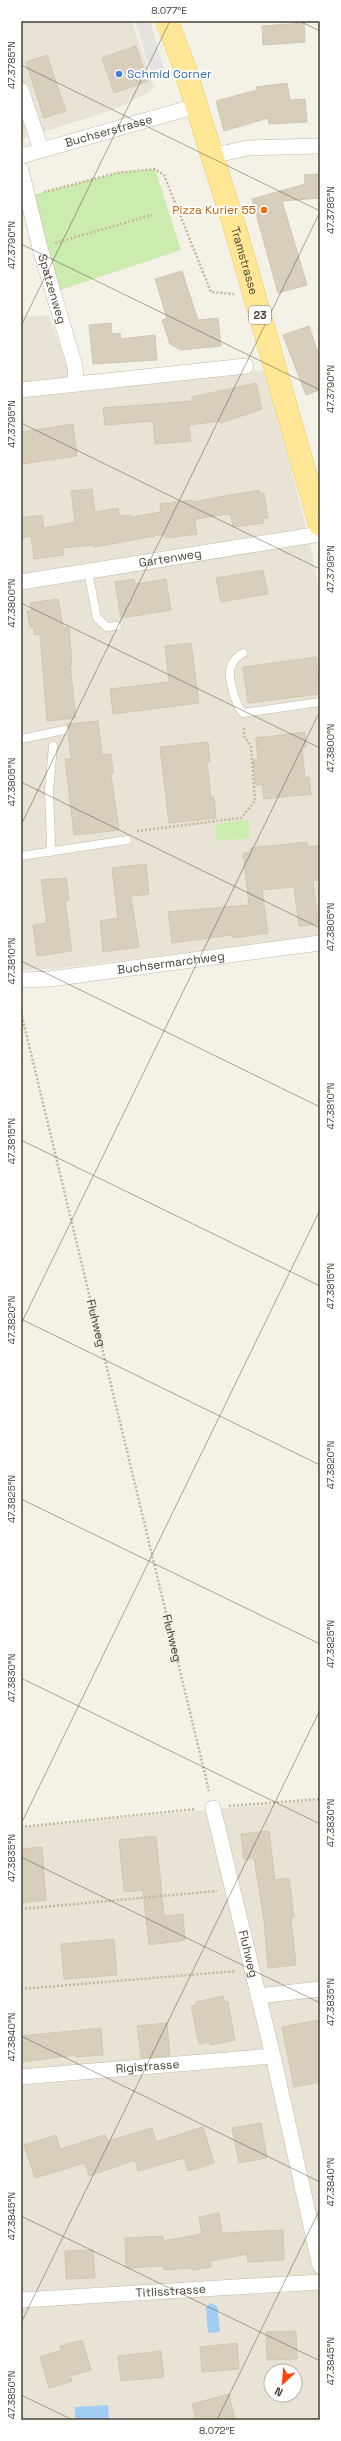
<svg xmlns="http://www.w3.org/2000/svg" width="341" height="2441" viewBox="0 0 341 2441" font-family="'Space Grotesk',sans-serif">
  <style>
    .residential { fill: #e9e3d5; fill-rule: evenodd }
    .green { fill: #ccebae }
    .parking { fill: #e5e3df }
    .water { fill: #a1cdf4 }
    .building { fill: #d7cebc; stroke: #d2c6af }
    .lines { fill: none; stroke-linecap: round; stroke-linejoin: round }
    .lane-casing { stroke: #c0baa9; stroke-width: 9 }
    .street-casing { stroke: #c0baa9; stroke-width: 16 }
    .primary-casing { stroke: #eac860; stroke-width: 23 }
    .path { stroke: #c3b79a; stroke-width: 2.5; stroke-dasharray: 2 2; stroke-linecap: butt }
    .lane { stroke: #fff; stroke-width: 8 }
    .street { stroke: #fff; stroke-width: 15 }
    .primary { stroke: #ffe795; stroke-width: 22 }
    .ticks { fill: none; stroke: #484236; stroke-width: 1; stroke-opacity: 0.45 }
    .shop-dot { fill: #3f7fe0; stroke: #fff; stroke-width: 1.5 }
    .food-dot { fill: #e8710a; stroke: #fff; stroke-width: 1.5 }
    .labels { text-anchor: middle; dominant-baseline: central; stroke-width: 3.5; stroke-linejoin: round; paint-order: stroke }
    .shield { fill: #fff; stroke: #7f7b72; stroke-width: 1 }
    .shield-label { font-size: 11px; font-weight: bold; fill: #484236 }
    .shop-label { font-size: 12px; fill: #366cbe; stroke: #fff; text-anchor: start }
    .street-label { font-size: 12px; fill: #484236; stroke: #fff }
    .food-label { font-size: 12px; fill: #c56008; stroke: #fff; text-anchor: end }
    .neatline { fill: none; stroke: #484236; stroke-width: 1.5 }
    .ticks-label { font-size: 10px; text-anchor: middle; fill: #484236 }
  </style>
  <rect width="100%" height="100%" fill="#f4f1e7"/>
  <!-- residential -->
  <path class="residential" d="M21 21H132L154 87 150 92 113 110 21 139Z
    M48 315 76 384 148 377 266 370 309 539 320 595V936L55 969 21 970V317Z
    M320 1800V2420H21V1827ZM271 2371H295V2395H271Z"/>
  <!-- green -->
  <path class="green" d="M155 169 181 250 60 290 32 195 117 173Z
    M248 820 250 838 217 841 215 824Z"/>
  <!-- parking -->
  <path class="parking" d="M135 21H150L165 73 152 77Z"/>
  <!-- water -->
  <path class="water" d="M210 2303 217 2306 220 2332 208 2333 206 2308Z
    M108 2405 109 2420H75V2407Z"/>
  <!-- building -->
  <path class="building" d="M304 23 305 42 263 45 262 26Z
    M136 46 148 81 114 93 102 58Z
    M47 55 66 111 44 118 26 62Z
    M287 83 290 100 305 99 307 122 269 124 268 118 224 131 216 101 257 90 256 87Z
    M320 174V198L282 201 307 285 278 293 252 199 305 184 304 175Z
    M182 271 198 320 218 318 221 346 181 350 170 344 162 320 167 318 155 279Z
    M111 323 112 334 120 333 121 339 155 335 157 360 93 364 89 325Z
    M309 326 320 359V390L306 395 283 335Z
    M256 383 262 409 221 423 220 421 189 425 191 441 155 444 153 421 105 425 103 408 192 401V397Z
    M73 424 77 456 21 464V432Z
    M92 489 95 512 118 508 119 516 131 515V517L161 512 160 504 192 500V502L259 490V493H264L268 518H263L264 523 233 527 231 516 228 514 195 519 197 534 165 538V534L94 547V545L63 548 64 555 34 559 31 536 21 538V518L42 515 44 528 75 522 71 491Z
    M263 570 268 594 221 602 216 578Z
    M134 579 135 584 166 579 171 610 121 618 115 582Z
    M58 599 63 628 69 627 72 665 70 666 76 718 47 721 40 634 35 635 34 628H30L27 611H32L30 603Z
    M191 643 199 703 113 714 110 689 169 682 165 646Z
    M316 657 320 694 248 703 243 667Z
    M98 721 102 755 111 754 113 773 111 774 119 830 74 835 65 759H71L67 724Z
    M305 732 306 747H302L305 778 309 777 311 794 264 799 262 784 256 785 253 760 258 759 256 738Z
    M208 742 210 762H207L211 797H214L216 818 169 823 160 747Z
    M307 842 308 847 320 845V880L313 881 318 924 299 926 294 887 262 890 268 933 233 938 232 935 172 943 168 912 249 905 243 853 250 852V848Z
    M146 864 149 894 131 896 139 947 103 952 100 921 118 918 112 868Z
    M66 878 69 900 65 901 72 951 37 956 33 925 47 923 41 880Z
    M269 1831 275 1880 289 1878 294 1917H291L296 1965 268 1968 264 1921 254 1858 244 1860 241 1834Z
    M156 1836 164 1916 183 1914 185 1940 149 1945 143 1890 124 1892 119 1840Z
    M42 1847 46 1900 21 1903V1849Z
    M114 1939 117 1975 64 1979 61 1944Z
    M223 1996 225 2002H228L235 2040 210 2045V2042L199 2044 191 2006 196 2005V2002Z
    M318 2020 320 2031V2082L294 2087 282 2027Z
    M167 2023 170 2056 141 2058 137 2026Z
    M101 2028 103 2055 76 2057V2055L21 2062V2036Z
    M261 2123 267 2158 239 2163 232 2128Z
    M203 2127 214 2163 188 2171 184 2158 138 2171 135 2160 89 2176 85 2163 35 2178 24 2145 56 2135 60 2149 105 2135 108 2141 152 2128 156 2142Z
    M219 2213 222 2233 283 2230 284 2260 248 2262 247 2254 210 2261 211 2267 192 2270 191 2268 164 2270 163 2266 126 2268 125 2238 163 2236V2241L202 2234 199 2217Z
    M93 2250 95 2278 66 2279 65 2251Z
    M296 2331 297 2359 267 2360 266 2332Z
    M82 2340 91 2370 70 2376 72 2381 49 2388 40 2357 61 2350 60 2346Z
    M237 2343 239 2369 202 2372 200 2347Z
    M161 2351 164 2377 121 2381 118 2356Z
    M229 2394 235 2420H196L192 2404Z"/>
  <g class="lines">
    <!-- lane casing -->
    <g class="lane-casing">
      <path id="lane" d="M88 571 97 618 107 627 117 626
        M243 653C237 657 233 660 231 667 227 677 236 706 243 713L320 702
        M21 739 64 730
        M50 852 51 842 49 791 53 746
        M21 856 127 840"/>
    </g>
    <!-- street casing -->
    <g class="street-casing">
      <g id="street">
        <path d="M21 90 41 149"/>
        <path id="s2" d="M21 156 196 106"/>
        <path d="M212 156 247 148 320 146"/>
        <path id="s3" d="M21 170 40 248 75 366 76 384"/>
        <path d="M21 390 246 366"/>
        <path id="s4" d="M21 582 320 534"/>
        <path id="s5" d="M21 980 50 979 320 943"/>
        <path id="s6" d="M213 1808 273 2056 320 2266"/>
        <path d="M258 1996 320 1989"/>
        <path id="s7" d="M21 2077 273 2056"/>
        <path id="s8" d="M21 2300 320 2282"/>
      </g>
    </g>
    <!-- primary casing -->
    <g class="primary-casing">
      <g id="primary">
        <path id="s9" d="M167 21 183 63 238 238 320 525"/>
      </g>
    </g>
    <!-- path -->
    <g class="path">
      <path d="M44 192 117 173 155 169 164 175 211 292 234 294"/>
      <path d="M55 243 152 215"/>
      <path d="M137 831 241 818 255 801 251 747 244 736V727"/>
      <path id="s1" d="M21 1012 209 1791"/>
      <path d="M229 1806 320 1799"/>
      <path d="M21 1827 196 1809"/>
      <path d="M21 1909 217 1891"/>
      <path d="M21 1989 236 1971"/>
    </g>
    <!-- lane -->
    <use href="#lane" class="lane"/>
    <!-- street -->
    <use href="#street" class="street"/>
    <!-- primary -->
    <use href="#primary" class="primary"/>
  </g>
  <!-- ticks -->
  <path class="ticks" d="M299 21 320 31M21 65 320 211M21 244 320 390M21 326 170 21M21 423 320 569M21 603 320 748M21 782 320 928M21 825 320 212M21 961 320 1107M21 1140 320 1286M21 1319 320 1465M21 1324 320 711M21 1499 320 1644M21 1678 320 1824M21 1824 320 1210M21 1857 320 2003M21 2036 320 2182M21 2216 320 2361M21 2323 320 1710M21 2395 73 2420M217 2420 320 2209"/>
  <!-- markers -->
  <circle class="shop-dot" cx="119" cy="74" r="4"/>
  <circle class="food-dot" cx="264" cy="210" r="4"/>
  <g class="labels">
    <!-- shield labels -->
    <rect class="shield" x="249" y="306" width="22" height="18" rx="3"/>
    <g class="shield-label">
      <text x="260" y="315">23</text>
    </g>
    <!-- shop labels -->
    <g class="shop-label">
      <text x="127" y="74">Schmid Corner</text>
    </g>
    <!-- street labels -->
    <g class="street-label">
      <text stroke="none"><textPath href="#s2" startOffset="91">Buchserstrasse</textPath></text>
      <text stroke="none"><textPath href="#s9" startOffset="252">Tramstrasse</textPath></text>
      <text stroke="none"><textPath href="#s3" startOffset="123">Spatzenweg</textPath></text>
      <text stroke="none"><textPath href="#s4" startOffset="151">Gartenweg</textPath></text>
      <text stroke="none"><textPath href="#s5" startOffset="151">Buchsermarchweg</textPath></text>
      <text stroke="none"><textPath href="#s1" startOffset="320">Fluhweg</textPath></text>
      <text stroke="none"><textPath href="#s1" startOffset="644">Fluhweg</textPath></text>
      <text stroke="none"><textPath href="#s6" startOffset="150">Fluhweg</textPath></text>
      <text stroke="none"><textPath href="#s7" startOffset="127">Rigistrasse</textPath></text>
      <text stroke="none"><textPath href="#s8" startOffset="150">Titlisstrasse</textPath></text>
    </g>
    <!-- food labels -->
    <g class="food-label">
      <text x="256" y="210">Pizza Kurier 55</text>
    </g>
  </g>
  <!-- border -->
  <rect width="341" height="2441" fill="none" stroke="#ffffff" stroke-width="44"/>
  <!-- north arrow -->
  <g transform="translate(283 2383) rotate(206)"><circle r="19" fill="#ffffff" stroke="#b6b3af"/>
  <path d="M0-3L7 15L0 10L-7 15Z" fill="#ff4413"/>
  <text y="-6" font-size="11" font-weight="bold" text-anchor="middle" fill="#484236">N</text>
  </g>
  <rect x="22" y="22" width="297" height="2397" class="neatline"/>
  <g class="ticks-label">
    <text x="169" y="14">8.077°E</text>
    <text transform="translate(11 65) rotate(-90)" y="4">47.3785°N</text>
    <text transform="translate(330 210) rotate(-90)" y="4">47.3785°N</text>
    <text transform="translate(11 245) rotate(-90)" y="4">47.3790°N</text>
    <text transform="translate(330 389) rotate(-90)" y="4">47.3790°N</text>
    <text transform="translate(11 424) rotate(-90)" y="4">47.3795°N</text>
    <text transform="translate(330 569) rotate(-90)" y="4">47.3795°N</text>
    <text transform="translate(11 603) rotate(-90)" y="4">47.3800°N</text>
    <text transform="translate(330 748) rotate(-90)" y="4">47.3800°N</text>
    <text transform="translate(11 782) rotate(-90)" y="4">47.3805°N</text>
    <text transform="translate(330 927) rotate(-90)" y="4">47.3805°N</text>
    <text transform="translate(11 961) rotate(-90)" y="4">47.3810°N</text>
    <text transform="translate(330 1106) rotate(-90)" y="4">47.3810°N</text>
    <text transform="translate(11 1141) rotate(-90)" y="4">47.3815°N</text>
    <text transform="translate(330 1286) rotate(-90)" y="4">47.3815°N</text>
    <text transform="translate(11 1320) rotate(-90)" y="4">47.3820°N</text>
    <text transform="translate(330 1465) rotate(-90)" y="4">47.3820°N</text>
    <text transform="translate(11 1499) rotate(-90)" y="4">47.3825°N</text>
    <text transform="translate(330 1644) rotate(-90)" y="4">47.3825°N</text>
    <text transform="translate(11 1678) rotate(-90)" y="4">47.3830°N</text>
    <text transform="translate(330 1823) rotate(-90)" y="4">47.3830°N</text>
    <text transform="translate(11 1858) rotate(-90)" y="4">47.3835°N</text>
    <text transform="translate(330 2002) rotate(-90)" y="4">47.3835°N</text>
    <text transform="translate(11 2037) rotate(-90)" y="4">47.3840°N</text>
    <text transform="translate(330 2182) rotate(-90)" y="4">47.3840°N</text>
    <text transform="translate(11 2216) rotate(-90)" y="4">47.3845°N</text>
    <text transform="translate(330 2361) rotate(-90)" y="4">47.3845°N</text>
    <text transform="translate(11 2395) rotate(-90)" y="4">47.3850°N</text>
    <text x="217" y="2434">8.072°E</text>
  </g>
</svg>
